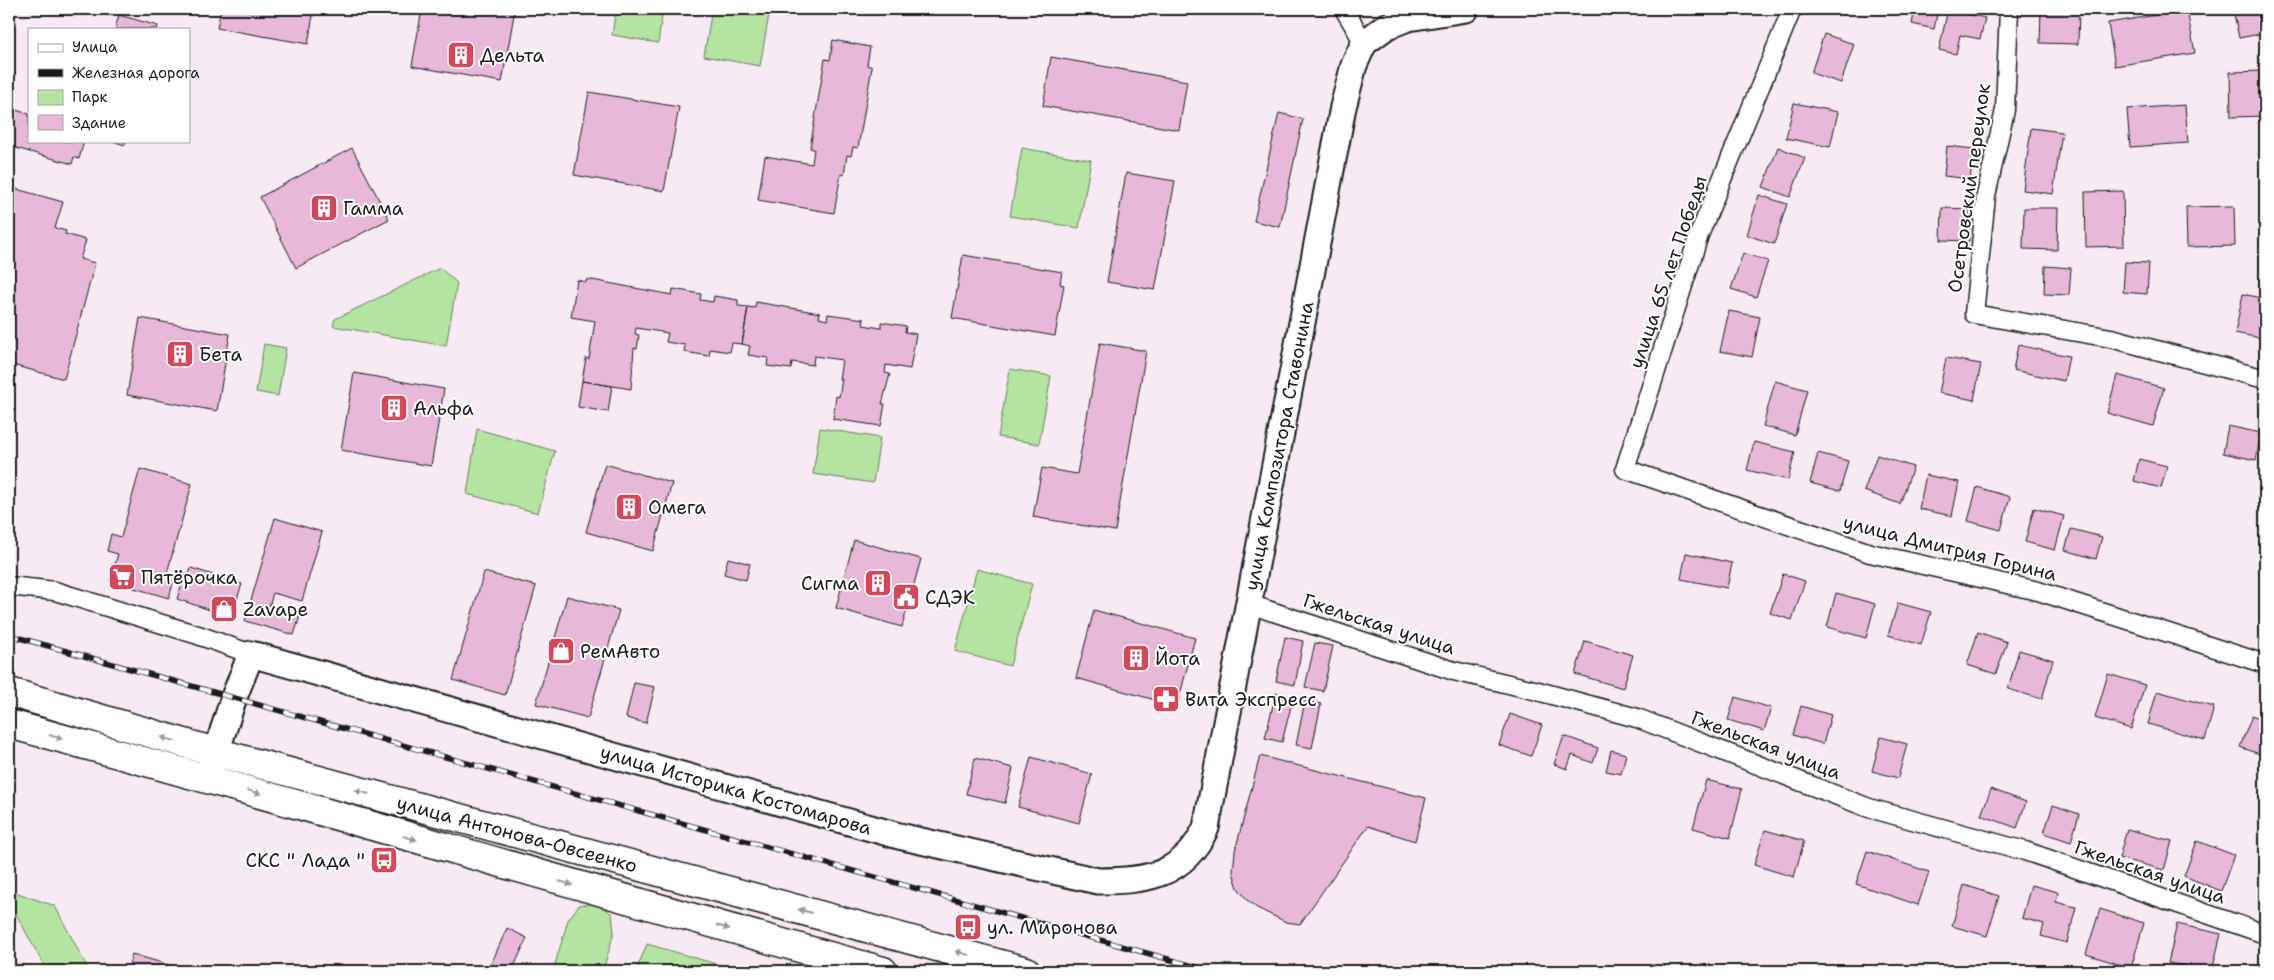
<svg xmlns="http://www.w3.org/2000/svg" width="2274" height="980" viewBox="0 0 2274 980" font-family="'Shantell Sans',sans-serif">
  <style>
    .green { fill: #b5e3a1; stroke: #68805e }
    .building { fill: #e8b8d9; stroke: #1c1c1c }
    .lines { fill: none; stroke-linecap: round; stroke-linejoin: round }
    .street-casing { stroke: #1c1c1c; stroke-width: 21 }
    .secondary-casing { stroke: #1c1c1c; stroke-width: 29 }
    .highway-casing { stroke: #1c1c1c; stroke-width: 31 }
    .street { stroke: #fff; stroke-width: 18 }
    .secondary { stroke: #fff; stroke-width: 25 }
    .highway { stroke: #fff; stroke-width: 28 }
    .rail-casing { stroke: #1c1c1c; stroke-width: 5.5 }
    .rail { stroke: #fff; stroke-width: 4; stroke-dasharray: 11; stroke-linecap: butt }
    .oneway { fill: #999 }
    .labels { text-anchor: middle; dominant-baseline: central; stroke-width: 4; stroke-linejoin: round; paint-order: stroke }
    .poi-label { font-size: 19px; fill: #1c1c1c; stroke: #fff; text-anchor: start }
    .street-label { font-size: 19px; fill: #1c1c1c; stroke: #fff }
  </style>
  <rect width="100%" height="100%" fill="#f8eaf4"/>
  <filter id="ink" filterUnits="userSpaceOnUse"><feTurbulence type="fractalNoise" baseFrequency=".02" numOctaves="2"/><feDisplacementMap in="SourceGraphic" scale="10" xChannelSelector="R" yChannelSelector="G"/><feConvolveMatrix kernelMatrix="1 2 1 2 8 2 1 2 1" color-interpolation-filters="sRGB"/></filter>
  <g filter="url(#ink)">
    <!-- green -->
    <path class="green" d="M616 9H663L658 43 612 35Z
      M712 9H770L760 66 704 56Z
      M1022 148 1091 160 1079 228 1010 216Z
      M440 268 457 283 446 346 333 326 335 319Z
      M264 344 286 348 278 396 256 392Z
      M1010 369 1051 376 1039 444 998 437Z
      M820 428 880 438 873 483 813 474Z
      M477 429 555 451 538 513 467 494Z
      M977 569 1032 584 1010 666 955 651Z
      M9 890 55 906 89 971H47L9 901Z
      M598 903 612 914 614 932 603 971H553L568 920 579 905Z
      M647 944 741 971H636Z"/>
    <!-- building -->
    <path class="building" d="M221 9H314L308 44 217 28Z
      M422 9H515L502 82 412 66Z
      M1915 9H1938L1934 29 1912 24Z
      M1948 9 1985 18 1980 39 1960 35 1956 54 1939 50Z
      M2041 9H2079L2078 44 2040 43Z
      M2233 9H2265V33L2239 38Z
      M2187 10 2195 53 2115 66 2108 23Z
      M119 15 158 26 157 29H115Z
      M1824 34 1854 44 1841 83 1811 73Z
      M833 40 870 47 867 65 872 67 858 148 853 147 851 156 847 155 844 175 841 174 834 213 758 200 765 156 812 164 814 149 810 148 825 59 830 60Z
      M1051 57 1187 81 1179 130 1043 106Z
      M2265 71V116L2231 117 2230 72Z
      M589 92 679 107 664 191 574 175Z
      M1794 103 1838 112 1830 147 1786 138Z
      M2185 105 2188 143 2130 147 2127 109Z
      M9 108 29 114V141H84L79 159 74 157 72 164 9 146Z
      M1279 113 1303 119 1280 227 1254 221Z
      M2031 128 2062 132 2053 194 2023 190Z
      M112 141H126L125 145Z
      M1947 146 1974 149 1970 179 1944 176Z
      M1778 147 1805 158 1790 197 1763 187Z
      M352 148 389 219 296 268 260 197Z
      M1126 173 1175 181 1155 290 1107 282Z
      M9 187 63 202 55 228 66 231 65 234 86 240 80 259 95 263 64 379 9 364Z
      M2123 191 2124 246 2086 247 2085 192Z
      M1759 195 1787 204 1774 244 1747 235Z
      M2234 206 2235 246 2187 247 2186 207Z
      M1942 208 1970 209 1969 241 1941 240Z
      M2024 208H2058L2057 250 2023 249Z
      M1743 253 1768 261 1756 297 1731 289Z
      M963 255 1062 272 1060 284 1064 285 1055 336 952 318Z
      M2125 262 2149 263 2147 294 2123 292Z
      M2045 266 2071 268 2069 295 2044 294Z
      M587 279 672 295 673 289 701 294 700 300 713 302 714 296 738 300V306L748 307 742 344 732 343 730 352 710 349 709 356 697 354 684 352 685 345 666 342 668 333 636 328 635 334 639 335 637 349 634 348 631 389 582 381 586 358 589 359 595 321 571 317 577 280 586 282Z
      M2243 294 2265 299V339L2235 333Z
      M756 302 820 313 819 318 827 320 828 314 864 319 863 325 881 328V322L906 326 905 332 916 334 910 369 886 365 885 373 890 374 882 404H885L881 426 833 419 836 396 839 397 842 379H839L842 360 814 356 813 365 792 362 791 369 767 366 768 358 748 355 750 346 742 344 748 307 755 308Z
      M1729 311 1760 317 1752 357 1720 351Z
      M140 318 230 334 217 411 127 395Z
      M1100 343 1146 351 1115 531 1033 517 1042 468 1077 474Z
      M2018 345 2069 356 2064 381 2013 370Z
      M1946 358 1981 364 1974 400 1939 393Z
      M354 373 444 389 431 466 341 450Z
      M2117 375 2164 388 2153 426 2107 413Z
      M582 381 612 386 608 412 578 407Z
      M1775 381 1807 390 1795 435 1763 426Z
      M2228 426 2261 433 2256 460 2223 453Z
      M1754 442 1795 452 1788 480 1747 470Z
      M1818 453 1848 461 1840 491 1810 483Z
      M1877 455 1913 467 1900 504 1864 491Z
      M2139 459 2167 466 2161 488 2134 481Z
      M605 464 672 483 653 551 586 532Z
      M140 469 192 484 167 573 175 576 169 598 110 581 118 554 107 551 111 534 121 537Z
      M1926 475 1959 482 1952 516 1919 509Z
      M1977 487 2010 497 2001 530 1968 521Z
      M2034 508 2064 516 2055 550 2025 542Z
      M275 518 322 532 302 601 273 593 269 607 300 616 294 635 245 621Z
      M2071 529 2102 537 2096 559 2065 550Z
      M854 540 921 559 902 627 836 608Z
      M1686 553 1732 563 1727 588 1681 579Z
      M728 558 750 564 746 580 724 574Z
      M191 568 242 584 231 617 177 599 185 574 189 575Z
      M484 572 536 586 505 695 453 680Z
      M1783 574 1805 581 1792 620 1770 613Z
      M1836 593 1875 604 1866 638 1827 627Z
      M567 596 619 610 588 718 536 704Z
      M1898 603 1931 612 1921 645 1888 635Z
      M1094 610 1195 638 1177 706 1076 678Z
      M1978 632 2007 642 1996 674 1967 665Z
      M1285 637 1303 641 1295 685 1276 681Z
      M1585 641 1633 655 1623 688 1575 674Z
      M1315 643 1333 646 1323 691 1305 687Z
      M2019 650 2053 660 2042 699 2008 689Z
      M2108 674 2145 685 2131 729 2095 718Z
      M634 683 655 687 646 723 626 718Z
      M2157 691 2214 707 2205 740 2148 724Z
      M1276 693 1293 698 1282 742 1265 738Z
      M1735 697 1771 708 1764 731 1728 720Z
      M1305 701 1321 704 1312 748 1296 745Z
      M1801 706 1831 715 1823 744 1793 735Z
      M1510 714 1542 725 1531 756 1499 745Z
      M2252 716 2265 722V756L2240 747Z
      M1564 736 1598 748 1593 763 1572 755 1567 769 1554 764Z
      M1881 737 1907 744 1898 778 1872 771Z
      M1611 750 1626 754 1621 774 1606 771Z
      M1260 756 1426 798 1415 841 1368 826 1300 924 1286 922 1257 908 1248 901 1238 888 1233 872 1235 851Z
      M1031 757 1092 774 1079 823 1018 807Z
      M975 758 1013 768 1005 803 966 794Z
      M1706 780 1742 789 1730 838 1693 828Z
      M1991 789 2026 802 2017 828 1981 815Z
      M2053 805 2079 814 2071 842 2044 833Z
      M2127 829 2172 841 2164 870 2119 858Z
      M1765 830 1804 841 1794 877 1754 865Z
      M2197 841 2234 855 2221 891 2184 876Z
      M1867 851 1929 872 1918 905 1856 884Z
      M1964 885 1999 896 1987 936 1952 926Z
      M2031 885 2058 892 2056 902 2076 907 2067 943 2041 936 2044 924 2022 918Z
      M2100 909 2144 923 2131 968 2086 954Z
      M2177 924 2221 934 2212 971 2168 963Z
      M507 928 527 938 512 971H488Z
      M132 954 189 971H127Z"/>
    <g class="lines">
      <!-- street casing -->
      <g class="street-casing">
        <path id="street" d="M1344 9 1364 43
          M1792 9 1699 235 1625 469 1870 553 2038 591 2265 664
          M2009 9 2005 110 1986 196 1974 314 2111 338 2265 379
          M9 586 55 591 198 635 251 654
          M1249 604 1454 671 1534 690 1637 718 1869 808 2025 851 2265 934"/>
      </g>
      <!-- secondary casing -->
      <g class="secondary-casing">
        <path id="secondary" d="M210 771 234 697 251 654 899 836 1098 881C1147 881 1183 876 1206 828L1343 107 1354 65 1364 43 1387 26 1408 18 1466 9"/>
      </g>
      <!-- highway casing -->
      <g class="highway-casing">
        <path id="highway" d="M9 692 215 752 1026 971
          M9 724C301 803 591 891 883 971"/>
      </g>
      <!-- street -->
      <use href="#street" class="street"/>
      <!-- secondary -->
      <use href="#secondary" class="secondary"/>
      <!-- highway -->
      <use href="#highway" class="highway"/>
      <!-- rail casing -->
      <g class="rail-casing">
        <path id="rail" d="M9 635 1211 971"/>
      </g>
      <!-- rail -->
      <use href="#rail" class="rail"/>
    </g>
    <!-- one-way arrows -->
    <defs><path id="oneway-solid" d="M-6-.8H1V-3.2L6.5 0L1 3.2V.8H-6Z" transform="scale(1.25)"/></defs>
    <g class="oneway">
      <use href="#oneway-solid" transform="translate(56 737) rotate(15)"/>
      <use href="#oneway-solid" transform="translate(168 739) rotate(-164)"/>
      <use href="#oneway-solid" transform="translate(254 792) rotate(16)"/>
      <use href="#oneway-solid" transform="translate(362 792) rotate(-165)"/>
      <use href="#oneway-solid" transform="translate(410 838) rotate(16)"/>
      <use href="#oneway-solid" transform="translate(566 883) rotate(16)"/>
      <use href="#oneway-solid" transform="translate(805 911) rotate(-165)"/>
      <use href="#oneway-solid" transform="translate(723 927) rotate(16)"/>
      <use href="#oneway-solid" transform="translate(962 953) rotate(-165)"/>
    </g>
  </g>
  <!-- icons -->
  <defs>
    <g id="building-square" transform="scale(1.4375)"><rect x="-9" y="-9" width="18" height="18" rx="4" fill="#d1495b" stroke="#fff"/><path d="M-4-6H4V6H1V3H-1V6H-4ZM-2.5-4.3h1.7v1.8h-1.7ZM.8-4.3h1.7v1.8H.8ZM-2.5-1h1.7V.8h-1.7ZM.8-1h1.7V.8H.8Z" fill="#fff"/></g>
    <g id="supermarket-square" transform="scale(1.4375)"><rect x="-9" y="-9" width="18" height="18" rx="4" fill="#d1495b" stroke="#fff"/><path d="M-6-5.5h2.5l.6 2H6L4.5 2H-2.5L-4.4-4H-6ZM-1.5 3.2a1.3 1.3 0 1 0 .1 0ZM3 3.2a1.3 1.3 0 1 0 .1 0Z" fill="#fff"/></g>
    <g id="civic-square" transform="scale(1.4375)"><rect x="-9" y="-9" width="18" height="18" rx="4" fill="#d1495b" stroke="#fff"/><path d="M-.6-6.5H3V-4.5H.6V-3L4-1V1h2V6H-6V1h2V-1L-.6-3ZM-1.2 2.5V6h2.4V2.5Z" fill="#fff"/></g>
    <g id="shop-square" transform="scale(1.4375)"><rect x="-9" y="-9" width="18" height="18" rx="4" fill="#d1495b" stroke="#fff"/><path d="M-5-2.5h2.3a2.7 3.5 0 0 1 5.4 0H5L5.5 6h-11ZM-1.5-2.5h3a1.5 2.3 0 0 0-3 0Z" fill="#fff"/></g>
    <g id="pharmacy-square" transform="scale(1.4375)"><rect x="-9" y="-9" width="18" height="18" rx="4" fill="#d1495b" stroke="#fff"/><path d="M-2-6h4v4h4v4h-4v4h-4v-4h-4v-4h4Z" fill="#fff"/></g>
    <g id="bus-square" transform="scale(1.4375)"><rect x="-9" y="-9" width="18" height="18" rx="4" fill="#d1495b" stroke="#fff"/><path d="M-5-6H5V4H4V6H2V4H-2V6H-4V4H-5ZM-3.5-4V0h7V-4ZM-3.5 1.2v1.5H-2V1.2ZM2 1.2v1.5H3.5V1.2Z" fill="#fff"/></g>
  </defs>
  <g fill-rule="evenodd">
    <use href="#building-square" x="461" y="55"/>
    <use href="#building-square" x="324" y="208"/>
    <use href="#building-square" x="180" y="354"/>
    <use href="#building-square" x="394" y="408"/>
    <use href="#building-square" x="629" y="507"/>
    <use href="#supermarket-square" x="122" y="577"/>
    <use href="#building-square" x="878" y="583"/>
    <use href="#civic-square" x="906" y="597"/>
    <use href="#shop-square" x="224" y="609"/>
    <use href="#shop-square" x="561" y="651"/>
    <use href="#building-square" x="1136" y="658"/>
    <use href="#pharmacy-square" x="1166" y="699"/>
    <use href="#bus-square" x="384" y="860"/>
    <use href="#bus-square" x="968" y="927"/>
  </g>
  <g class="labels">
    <!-- poi labels -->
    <g class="poi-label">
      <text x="480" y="55">Дельта</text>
      <text x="343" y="208">Гамма</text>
      <text x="199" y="354">Бета</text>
      <text x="413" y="408">Альфа</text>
      <text x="648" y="507">Омега</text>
      <text x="141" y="577">Пятёрочка</text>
      <text x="859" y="583" text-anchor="end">Сигма</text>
      <text x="925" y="597">СДЭК</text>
      <text x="243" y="609">Zavape</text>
      <text x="580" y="651">РемАвто</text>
      <text x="1155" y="658">Йота</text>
      <text x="1185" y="699">Вита Экспресс</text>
      <text x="365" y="860" text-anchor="end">СКС " Лада "</text>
      <text x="987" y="927">ул. Миронова</text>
    </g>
    <!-- street labels -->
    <g class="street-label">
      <text transform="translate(1969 188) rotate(-82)">Осетровский переулок</text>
      <text transform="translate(1668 272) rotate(-71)">улица 65 лет Победы</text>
      <text transform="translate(1279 446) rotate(-79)">улица Композитора Ставонина</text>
      <text transform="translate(1950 548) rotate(14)">улица Дмитрия Горина</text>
      <text transform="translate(1379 624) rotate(18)">Гжельская улица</text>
      <text transform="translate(1766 745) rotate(21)">Гжельская улица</text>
      <text transform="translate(736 790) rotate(16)">улица Историка Костомарова</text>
      <text transform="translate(517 834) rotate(15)">улица Антонова-Овсеенко</text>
      <text transform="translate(2150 872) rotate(19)">Гжельская улица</text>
    </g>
  </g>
  <!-- margin -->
  <rect width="2274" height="980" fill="none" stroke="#fff" stroke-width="30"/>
  <rect x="15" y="15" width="2244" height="950" fill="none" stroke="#1c1c1c" stroke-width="2" filter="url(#ink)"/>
  <!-- legend -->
  <rect x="28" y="28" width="162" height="115" fill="#ffffff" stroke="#a4a4a4"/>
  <rect x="38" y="44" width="25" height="8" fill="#ffffff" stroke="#a4a4a4"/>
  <text x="72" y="52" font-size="15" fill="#1c1c1c">Улица</text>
  <rect x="38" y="69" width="25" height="8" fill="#1c1c1c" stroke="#a4a4a4"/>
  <text x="72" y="78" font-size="15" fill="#1c1c1c">Железная дорога</text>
  <rect x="38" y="90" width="25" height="15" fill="#b5e3a1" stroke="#a4a4a4"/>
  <text x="72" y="102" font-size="15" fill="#1c1c1c">Парк</text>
  <rect x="38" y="115" width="25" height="15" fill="#e8b8d9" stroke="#a4a4a4"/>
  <text x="72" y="128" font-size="15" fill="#1c1c1c">Здание</text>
</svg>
